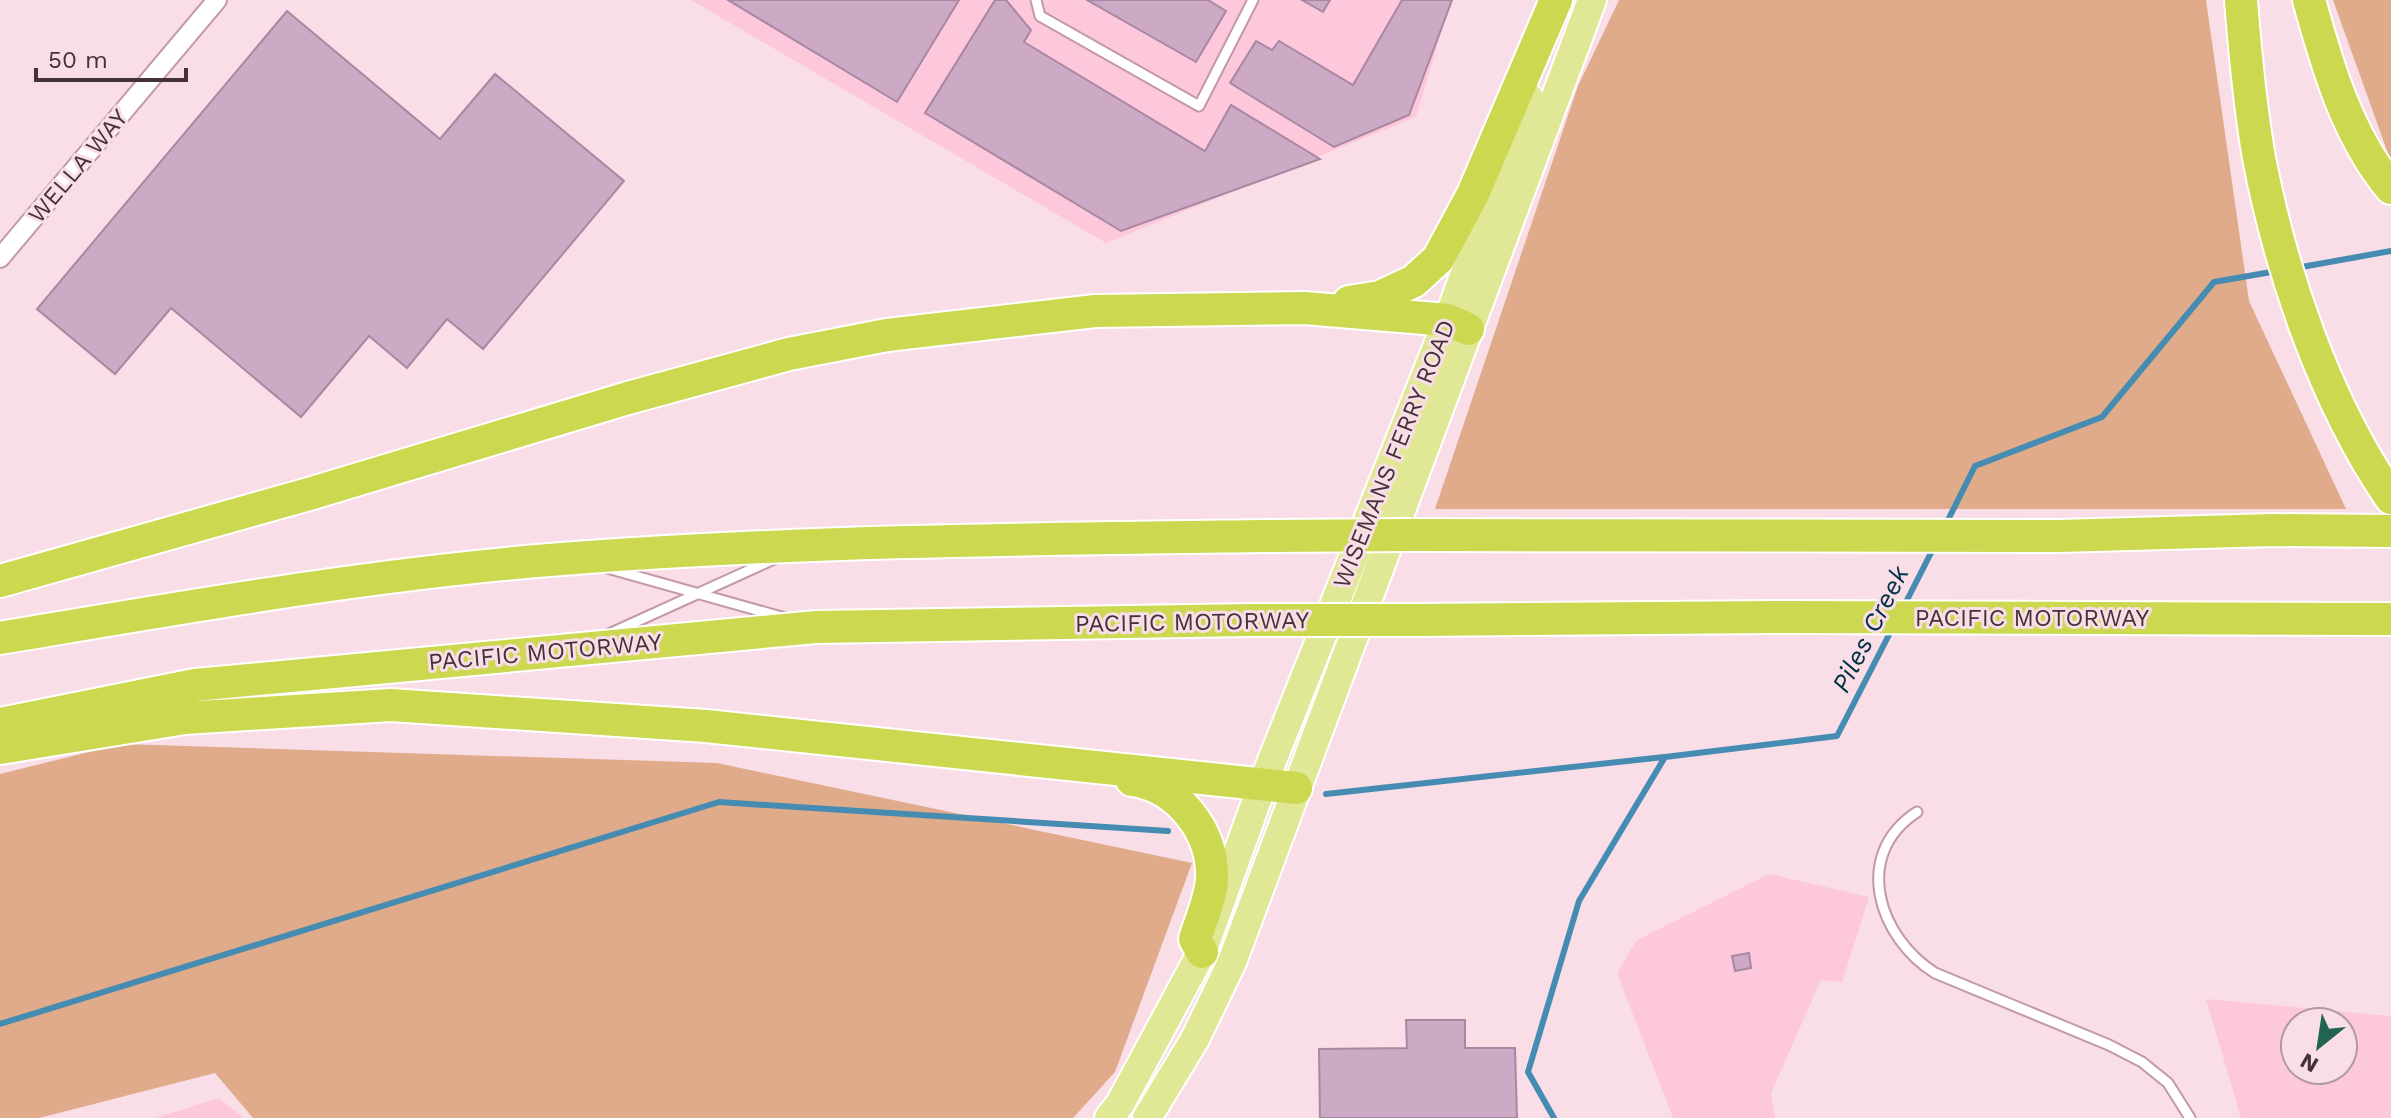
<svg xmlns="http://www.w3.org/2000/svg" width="2391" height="1118" viewBox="0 0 2391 1118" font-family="'Work Sans',sans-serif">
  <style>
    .built { fill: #fec8dc; fill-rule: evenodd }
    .green { fill: #dfab8a }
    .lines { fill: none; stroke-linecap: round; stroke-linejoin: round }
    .stream { stroke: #468cb2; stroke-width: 6 }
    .building { fill: #cca9c5; stroke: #a987a2; stroke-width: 2 }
    .lane-casing { stroke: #c398a8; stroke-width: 13 }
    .street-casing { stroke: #c398a8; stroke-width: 22 }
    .primary-casing { stroke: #fff; stroke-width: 32 }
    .highway-casing { stroke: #fff; stroke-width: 36 }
    .lane { stroke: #fff; stroke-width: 9 }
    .street { stroke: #fff; stroke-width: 18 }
    .primary { stroke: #e0e895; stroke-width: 28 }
    .highway { stroke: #ccd84f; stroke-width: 32 }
    .highway-bridge-casing { stroke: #fff; stroke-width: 36; stroke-linecap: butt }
    .highway-bridge { stroke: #ccd84f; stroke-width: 32 }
    .labels { text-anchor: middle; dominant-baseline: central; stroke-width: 6; stroke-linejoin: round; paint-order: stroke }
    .street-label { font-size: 24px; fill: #433238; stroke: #f9dde7 }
    .water-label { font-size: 26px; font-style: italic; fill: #013147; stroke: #f9dde7 }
  </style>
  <rect width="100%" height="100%" fill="#f9dde7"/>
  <!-- built -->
  <path class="built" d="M691 0H1451L1416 117 1106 243Z
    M1769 874 1869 897 1842 982 1821 980 1771 1093 1775 1118H1673L1617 973 1637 940Z
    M2206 999 2391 1016V1118H2241ZM2295 1022H2343V1070H2295Z
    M219 1098 244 1118H155Z"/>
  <!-- green -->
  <path class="green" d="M1619 0H2206L2249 301 2346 509H1435L1578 86Z
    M2333 0H2391V161L2390 159Z
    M121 744 717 763 1192 863 1115 1072 1073 1118H253L215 1073 39 1118H0V774Z"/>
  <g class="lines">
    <!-- stream -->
    <path class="stream" d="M2296 268 2391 251
      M1946 524 1975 466 2102 417 2214 282 2277 271
      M1904 606 1935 545
      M1326 794 1664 757
      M0 1024 719 802 1168 831
      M1554 1118 1528 1072 1579 901 1665 757 1837 736 1893 627"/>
  </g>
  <!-- building -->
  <path class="building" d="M728 0H959L897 102Z
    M995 0H1006L1031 30 1024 42 1205 151 1231 105 1320 159 1121 231 925 113Z
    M1087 0H1208L1226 11 1196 62Z
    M1302 0H1330L1323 12Z
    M1402 0H1452L1409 115 1334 147 1230 83 1256 41 1272 50 1279 41 1353 85Z
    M287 11 440 139 495 74 624 181 483 349 447 319 407 368 369 336 301 417 171 308 115 374 37 309Z
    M1749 953 1751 968 1735 971 1732 956Z
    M1406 1020H1465V1048H1515L1517 1118H1320L1319 1049 1407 1048Z"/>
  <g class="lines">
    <!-- lane casing -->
    <g class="lane-casing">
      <path id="lane" d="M1036 0 1040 16 1199 106 1253 0
        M607 568 785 618
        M609 634 774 559
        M1917 812C1851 855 1879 938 1935 973L2109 1045 2142 1062 2168 1083 2190 1118"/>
    </g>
    <!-- street casing -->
    <g class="street-casing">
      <path id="street" d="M0 258 217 0"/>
    </g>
    <!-- primary casing -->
    <g class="primary-casing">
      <path id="primary" d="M1109 1118 1120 1104 1202 952 1263 783 1448 320 1529 98
        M1147 1118 1195 1039 1232 962 1592 0"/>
    </g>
    <!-- highway casing -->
    <g class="highway-casing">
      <path id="highway" d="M2241 0C2245 52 2250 106 2259 158 2281 272 2325 402 2391 498
        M2309 0C2327 65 2347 135 2391 188
        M1349 302 1380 297 1414 281 1438 259 1473 194 1556 0
        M1412 535 2059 536 2273 530 2391 531
        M0 581 309 494 628 398 789 354 887 335 1095 311 1304 308 1448 320 1468 329
        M1417 620 1776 617 2391 619
        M0 638C191 606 382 572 575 558 804 541 1034 539 1264 536
        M0 724 195 685 816 627 1252 620
        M0 748 185 718 391 705 706 726 1296 788
        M1132 780C1178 786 1214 832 1212 879 1211 898 1201 920 1195 939L1202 952"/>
    </g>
    <!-- lane -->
    <use href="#lane" class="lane"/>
    <!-- street -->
    <use href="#street" class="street"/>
    <!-- primary -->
    <use href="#primary" class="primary"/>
    <!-- highway -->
    <use href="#highway" class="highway"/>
    <!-- highway-bridge casing -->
    <g class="highway-bridge-casing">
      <path id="highway-bridge" d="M1264 536 1412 535
        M1252 620H1417"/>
    </g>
    <!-- highway-bridge -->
    <use href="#highway-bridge" class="highway-bridge"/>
  </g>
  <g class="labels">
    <!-- street labels -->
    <g class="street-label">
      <text transform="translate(78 166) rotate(-50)">WELLA WAY</text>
      <text transform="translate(1394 454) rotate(-68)">WISEMANS FERRY ROAD</text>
      <text x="2032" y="618">PACIFIC MOTORWAY</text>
      <text transform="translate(1192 622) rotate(-1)">PACIFIC MOTORWAY</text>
      <text transform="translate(545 652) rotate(-5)">PACIFIC MOTORWAY</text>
    </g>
    <!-- water labels -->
    <g class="water-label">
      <text transform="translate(1870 629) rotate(-63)">Piles Creek</text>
    </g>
  </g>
  <!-- north arrow -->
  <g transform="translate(2319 1046) rotate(210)"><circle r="38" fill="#f9dde7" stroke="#b099a1" stroke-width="2"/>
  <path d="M0-6L14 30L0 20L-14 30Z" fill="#226454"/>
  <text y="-12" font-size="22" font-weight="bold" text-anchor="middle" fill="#433238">N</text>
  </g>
  <!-- scale -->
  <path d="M36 68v12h150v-12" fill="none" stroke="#433238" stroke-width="4"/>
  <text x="48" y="68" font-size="24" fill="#433238" stroke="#f9dde7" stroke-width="6" paint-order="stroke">50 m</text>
</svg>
